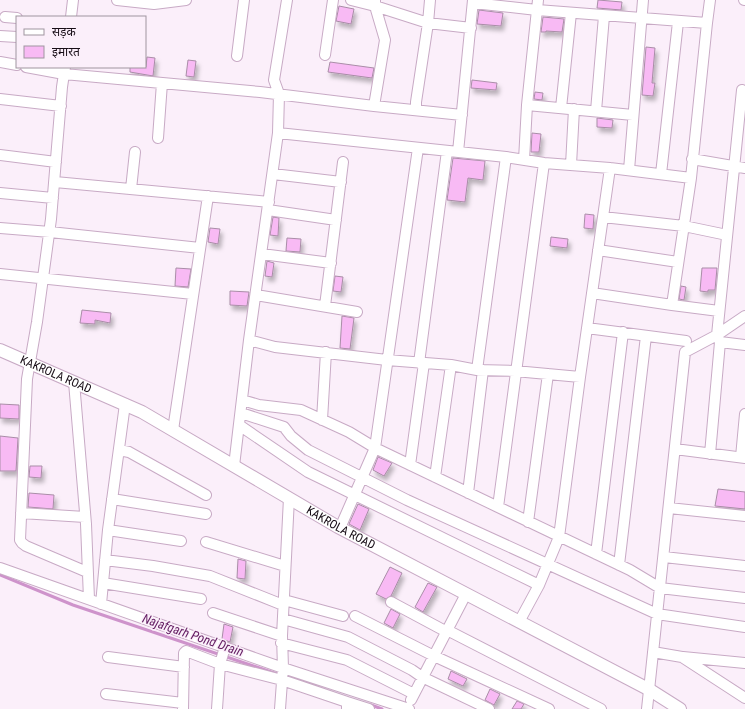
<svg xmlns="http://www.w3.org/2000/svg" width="745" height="709" viewBox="0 0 745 709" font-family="'Roboto Condensed','Noto Sans Devanagari',sans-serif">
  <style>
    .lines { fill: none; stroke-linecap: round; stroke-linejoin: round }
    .stream { stroke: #ce93cb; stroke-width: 3 }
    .building { fill: #f8baf4; stroke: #a98da7; filter: url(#shadow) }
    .minor-casing { stroke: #c8aac5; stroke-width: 12 }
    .tertiary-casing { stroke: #c8aac5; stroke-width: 14 }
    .minor { stroke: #fff; stroke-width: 10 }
    .tertiary { stroke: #fff; stroke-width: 12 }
    .labels { text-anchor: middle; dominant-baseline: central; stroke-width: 3; stroke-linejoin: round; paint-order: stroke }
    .street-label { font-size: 12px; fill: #170d16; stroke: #fbeffa }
    .water-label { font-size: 13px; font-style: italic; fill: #662165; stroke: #fbeffa }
  </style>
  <defs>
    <filter id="shadow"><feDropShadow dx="2.5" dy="4.5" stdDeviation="2" flood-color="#0004"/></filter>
  </defs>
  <rect width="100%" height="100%" fill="#fbeffa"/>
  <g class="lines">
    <!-- stream -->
    <path class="stream" d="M0 575 73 605 280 675
      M371 705 382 709"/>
  </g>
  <!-- building -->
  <path class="building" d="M598 0 622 2 621 10 597 8Z
    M339 6 354 9 351 24 336 21Z
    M479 10 503 13 501 26 477 24Z
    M543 17 564 19 562 32 546 31V32H541Z
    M646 47 655 48 652 83H655L653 96 642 95Z
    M147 57 155 58 153 76 130 72V67H146Z
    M188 60 196 61 194 77 186 76Z
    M330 62 374 68 372 78 328 72Z
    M472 80 497 83 496 90 471 88Z
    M535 92 543 93 542 100 534 99Z
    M597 118 613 120 612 128 597 127Z
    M532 133 541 134 539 152H531Z
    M453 158 485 161 483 180 468 178 465 202 447 200Z
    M585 214 594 215 593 229 584 228Z
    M273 217 279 218 278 236 270 235Z
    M210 228 220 229 218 244 208 242Z
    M551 237 568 239 567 248 550 246Z
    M287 238 301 239 300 252 286 251Z
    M267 261 274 263 272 277 265 276Z
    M176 268 191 269 188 287 175 286Z
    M702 268H717L715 290H708V292L700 291Z
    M335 276 343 277 341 292 333 291Z
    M681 286 686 287 684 300 679 299Z
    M230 291 249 292 247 306 230 305Z
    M82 310 111 313 110 323 95 320V324L80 323Z
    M342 316 354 318 350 349 340 348Z
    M0 404 19 405V419L0 418Z
    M0 436 18 438 16 471H0Z
    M378 457 392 463 384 476 373 470Z
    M30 466H42L41 478 29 477Z
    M718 489 745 492V509L715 506Z
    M29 493 54 495 53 509 28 507Z
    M358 504 369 509 360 530 349 524Z
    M238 559 246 561 245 579 237 578Z
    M390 567 402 573 391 596 386 599 376 594Z
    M428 583 437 587 423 612 415 607Z
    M391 609 400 614 393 628 384 623Z
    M224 624 233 627 230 642 222 639Z
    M451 671 467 679 463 686 448 679Z
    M490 689 500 694 494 705 485 700Z
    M517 701 524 704 521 709H512Z"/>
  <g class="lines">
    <!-- minor casing -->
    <g class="minor-casing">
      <path id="minor" d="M117 0 154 4 186 0
        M287 0 274 80 279 94 278 133 506 157 544 163 610 168 691 178 707 23 537 10 473 3
        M351 0 375 6 428 23 471 28
        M744 0H745
        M5 17 17 18
        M71 17 73 0
        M707 23 710 0
        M0 36 17 37
        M325 55 333 0
        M237 56 244 0
        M0 62 17 65
        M26 67 64 74 260 92 374 106 385 40 375 6V0
        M65 67 62 87 51 219 37 322 27 379 20 540 22 543 26 546 87 572
        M742 90 717 335 720 342 745 345
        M0 99 61 106
        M527 105 633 115
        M374 106 462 115
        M561 108 571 13
        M416 110V102L428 23 430 0
        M596 111 604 16
        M158 138 162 83
        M458 152 473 0
        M0 155 56 162
        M692 159 745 168
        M524 160 527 105 538 0
        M571 165 574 109
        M629 170 643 0
        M273 174 341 182
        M661 174 678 22
        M691 178 672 305 719 311
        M55 182 269 202
        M131 189 135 152
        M0 193 53 198
        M268 210 336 220
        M603 217 684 226 727 235
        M0 228 50 232 200 248
        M598 250 678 262
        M262 254 331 263
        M0 274 193 294
        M592 293 672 305
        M256 295 357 312
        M325 306 343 162
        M587 328 686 341
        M249 340 275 347 387 360 451 365 477 370 515 371 580 377
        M419 363 447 151
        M477 370 506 157
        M74 382 86 524 89 599
        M242 400 259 405 301 410 349 432 377 449 498 507 630 570 660 588 745 598
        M241 413 284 427 291 436 308 450 407 500 657 614 745 627
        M322 420 326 352
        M239 425 308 472 539 585 559 537 580 377 610 168
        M173 430 208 196
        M675 449 745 458
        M119 450 129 452 206 495
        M710 454 720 342
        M741 457 745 414
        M410 465 424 363
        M234 466 249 340 278 133
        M435 477 451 365
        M468 493 483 370
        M112 499 206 514
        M498 507 544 163
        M669 508 745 516
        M21 513 85 517
        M528 522 548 374
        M340 528 375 448 418 148
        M108 530 181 541
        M206 542 285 566
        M596 554 623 332
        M664 557 745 566
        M105 560 153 566 210 576 283 605
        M619 565 646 336
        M0 568 283 668 409 709
        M103 583 201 599
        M284 600 343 616
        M391 602 447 632
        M101 604 108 530 125 404
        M213 613 282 636
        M355 616 434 656 549 709
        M283 619 348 637 412 670 422 677 489 709
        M519 622 539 585
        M447 630 601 709
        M281 643 347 660 414 694
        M653 652 682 657 745 698
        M108 657 184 667
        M683 657 745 663
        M106 694 183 703
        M411 700 466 594
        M183 709 184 653 186 651 220 664 282 680 347 702
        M217 709 220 664 225 647
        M280 709 283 668 282 636 289 498
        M347 709V702L369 709
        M647 709 685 352 717 335 745 316"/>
    </g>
    <!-- tertiary casing -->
    <g class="tertiary-casing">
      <g id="tertiary">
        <path id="s1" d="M0 350 142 412 338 527 650 690 680 709"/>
      </g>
    </g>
    <!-- minor -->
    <use href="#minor" class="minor"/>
    <!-- tertiary -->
    <use href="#tertiary" class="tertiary"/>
  </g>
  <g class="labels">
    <!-- street labels -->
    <g class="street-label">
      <text stroke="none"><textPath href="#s1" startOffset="61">KAKROLA ROAD</textPath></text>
      <text stroke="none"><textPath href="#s1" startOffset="385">KAKROLA ROAD</textPath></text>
    </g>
    <!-- water labels -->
    <g class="water-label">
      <text transform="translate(193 635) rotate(19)">Najafgarh Pond Drain</text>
    </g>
  </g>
  <!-- legend -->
  <rect x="16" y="16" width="130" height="52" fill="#fbeffa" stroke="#a0959f"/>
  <rect x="24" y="29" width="20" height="6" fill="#ffffff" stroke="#a0959f"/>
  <text x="52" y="36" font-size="12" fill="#170d16">सड़क</text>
  <rect x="24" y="46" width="20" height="12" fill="#f8baf4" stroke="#a0959f"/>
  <text x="52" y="56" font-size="12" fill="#170d16">इमारत</text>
</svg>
